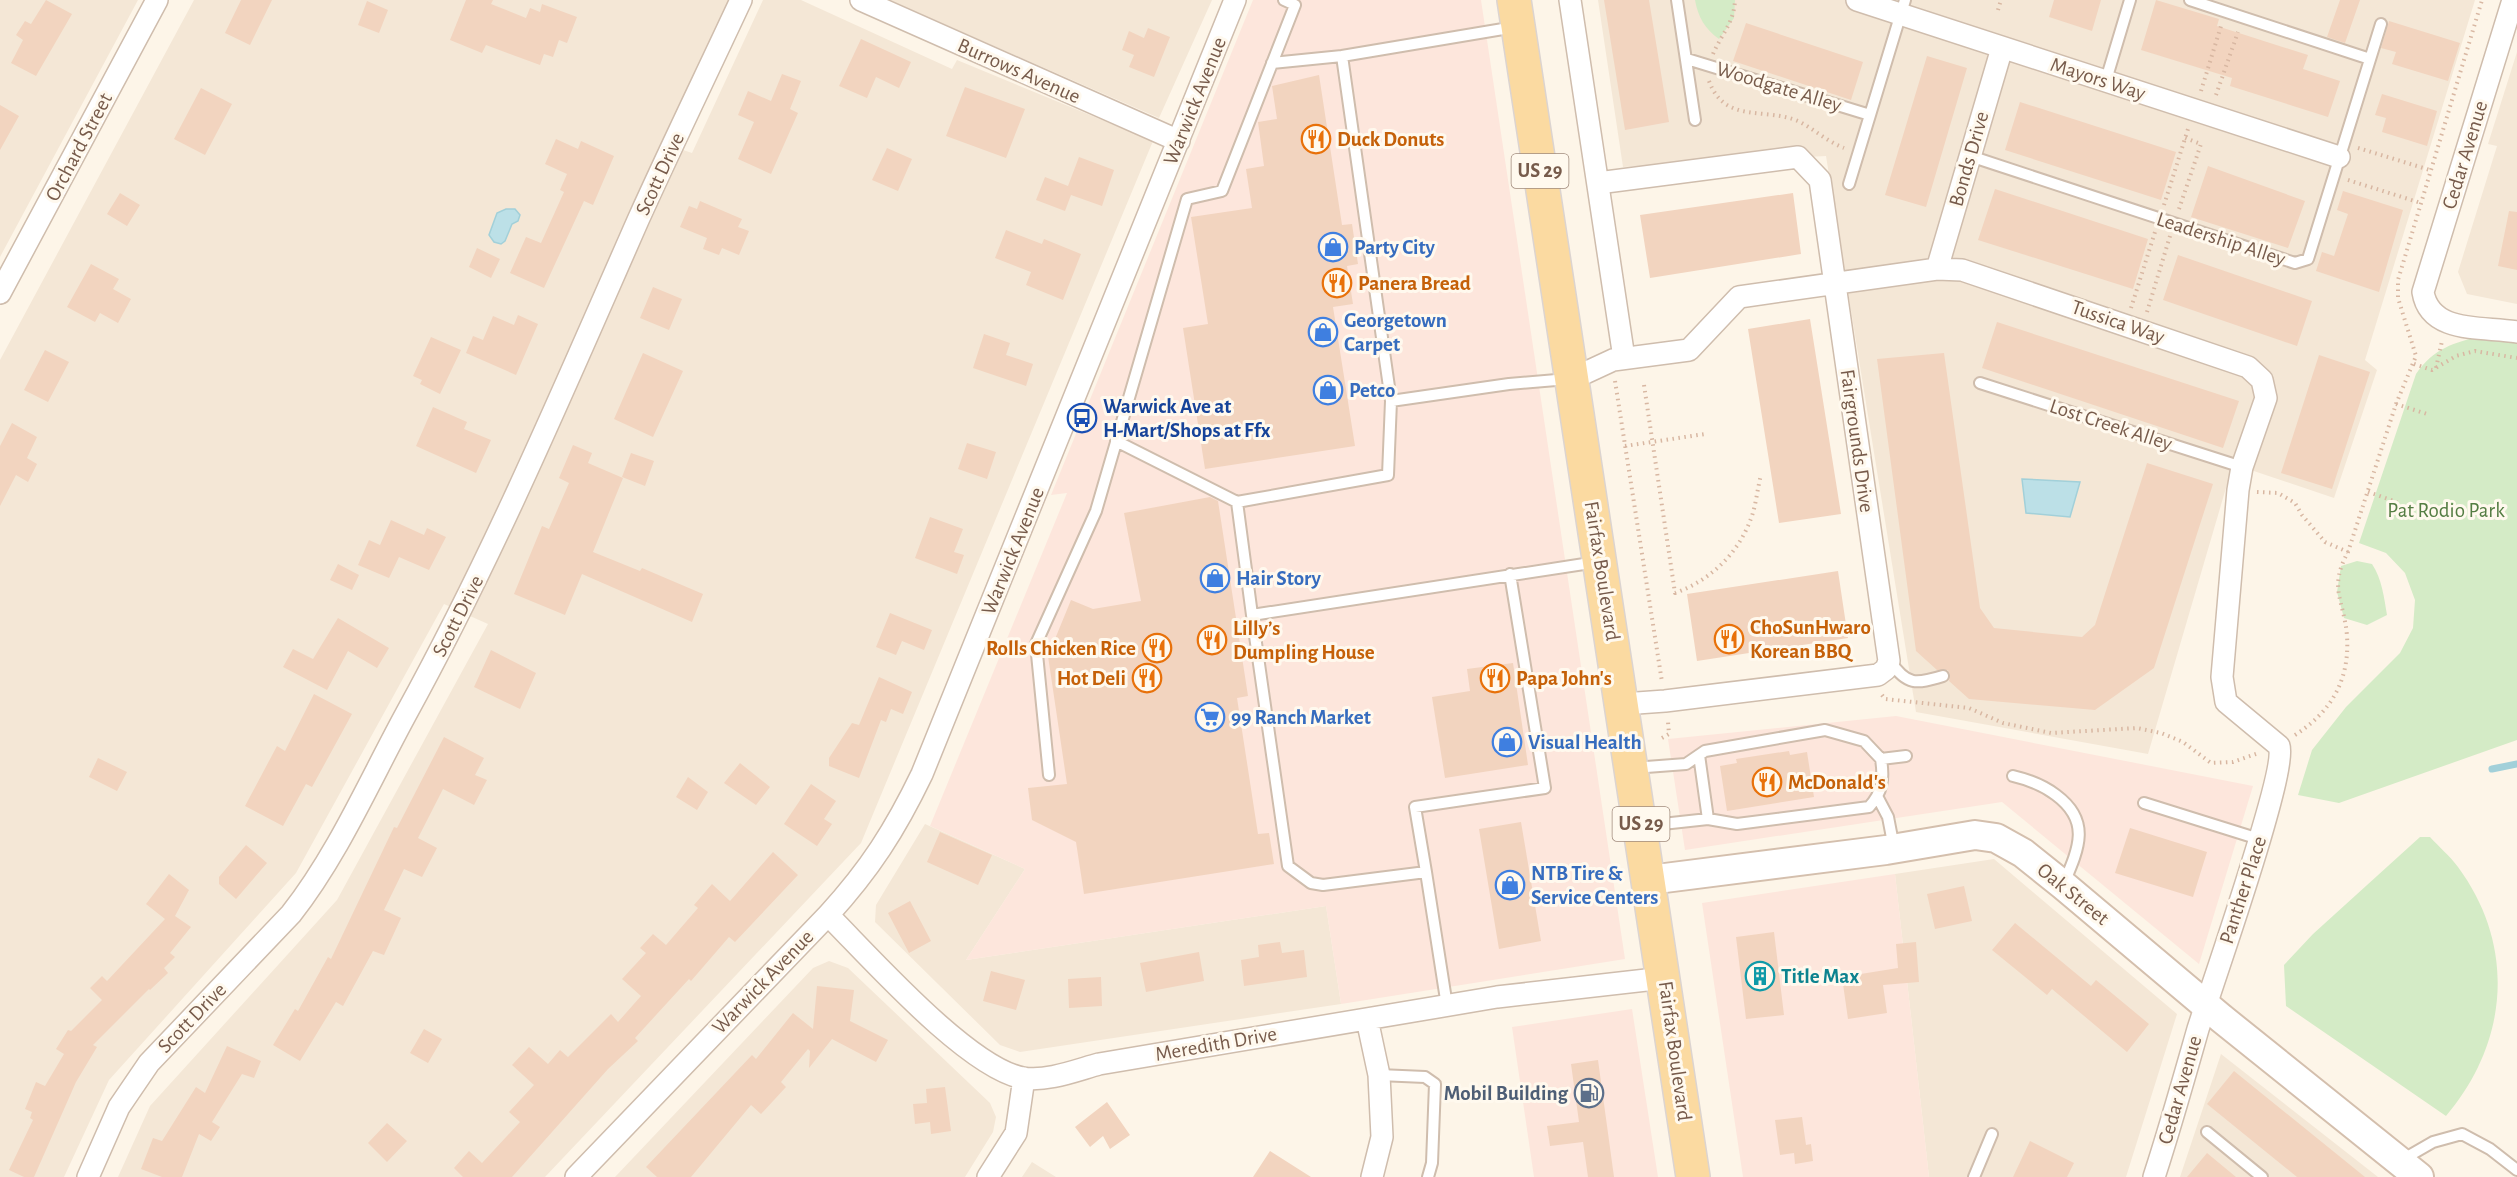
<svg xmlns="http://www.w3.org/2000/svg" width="2517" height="1177" viewBox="0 0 2517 1177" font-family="'Alegreya Sans',sans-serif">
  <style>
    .residential { fill: #f4e7d6 }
    .commercial { fill: #fde6dc }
    .green { fill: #d4ebc6 }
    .water { fill: #bce0e7; stroke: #a2d0d9; stroke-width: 1.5 }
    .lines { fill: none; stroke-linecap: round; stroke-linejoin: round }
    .stream { stroke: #a2d0d9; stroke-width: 7 }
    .building { fill: #f2d4bf }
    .lane-casing { stroke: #cfbdad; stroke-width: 14 }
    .street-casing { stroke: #cfbdad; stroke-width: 24 }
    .secondary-casing { stroke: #d4bfad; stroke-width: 32 }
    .primary-casing { stroke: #dcd4d0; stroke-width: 36 }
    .path { stroke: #d8b7a2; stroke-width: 4; stroke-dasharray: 1.5 4.5; stroke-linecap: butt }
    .lane { stroke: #fff; stroke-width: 10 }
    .street { stroke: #fff; stroke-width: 21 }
    .secondary { stroke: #fff; stroke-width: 28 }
    .primary { stroke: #fbdaa1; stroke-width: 33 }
    .labels { text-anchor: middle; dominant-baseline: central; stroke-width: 6; stroke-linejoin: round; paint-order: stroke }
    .shield { fill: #fff9ee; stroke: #a08a7c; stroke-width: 1.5 }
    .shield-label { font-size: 20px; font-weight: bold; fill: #775b4b }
    .street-label { font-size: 21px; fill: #775b4b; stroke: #fff9ee }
    .food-label { font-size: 21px; font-weight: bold; fill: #c56008; stroke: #fff9ee; text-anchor: start }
    .shop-label { font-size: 21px; font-weight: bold; fill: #366cbe; stroke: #fff9ee; text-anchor: start }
    .transit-label { font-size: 21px; font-weight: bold; fill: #164399; stroke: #fff9ee; text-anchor: start }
    .park-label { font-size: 21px; fill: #547d43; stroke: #fff9ee }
    .culture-label { font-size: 21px; font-weight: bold; fill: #0d838f; stroke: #fff9ee; text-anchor: start }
    .service-label { font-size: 21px; font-weight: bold; fill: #4e5e75; stroke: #fff9ee; text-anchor: end }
  </style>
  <rect width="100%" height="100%" fill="#fdf5e8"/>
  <!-- residential -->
  <path class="residential" d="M0 0H138L0 257Z
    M194 0H730L453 608 444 604 296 873 109 1080 64 1177H0V360Z
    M763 0H801L952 69 957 60 1153 141 861 843 545 1177H118L150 1106 337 900 488 624 470 616 683 150 692 153Z
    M889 0H1212L1159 118Z
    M1598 0H2475L2365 360 2377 370 2334 498 2233 464 2148 754 1916 712 1826 156 1623 167Z
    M2517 52V304L2467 294 2458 272 2497 146 2488 144Z
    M925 824 1025 869 966 960 1326 906 1341 1004 1020 1052 1000 1045 875 922 876 905Z
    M1994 859 2177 1014 2126 1177H1929L1895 874Z
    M829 961 848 968 990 1103 996 1117 993 1132 965 1177H615L813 968Z
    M2221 1054 2378 1177H2180Z
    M1032 1162 1056 1177H1022Z"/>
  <!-- commercial -->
  <path class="commercial" d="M1253 0H1481L1625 959 1341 1004 1326 906 966 960 1025 869 930 826 1067 493 1051 495Z
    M1896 716 2253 786 2199 964 2002 802 1685 850 1668 739Z
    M1895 874 1929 1177H1743L1702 903Z
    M1632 1009 1658 1177H1534L1512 1027Z"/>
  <!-- green -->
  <path class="green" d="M1695 0H1735L1734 18 1719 39C1705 29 1698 17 1695 0Z
    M2483 336 2517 342V740L2339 803 2298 795 2312 750 2346 707 2400 653 2413 628 2415 600 2405 573 2386 553 2359 543 2416 374C2433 349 2454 342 2483 336Z
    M2357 561 2372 564C2382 579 2384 597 2387 615L2367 625 2344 618 2337 592 2341 566Z
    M2420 837H2430C2439 847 2450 856 2458 867 2517 947 2508 1043 2446 1116L2286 1006 2284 965 2313 934Z"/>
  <!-- water -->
  <path class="water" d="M506 209H515L520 215 518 221 512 224 505 241 501 244 494 242 489 235 497 213Z
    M2022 479 2080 482 2070 517 2026 513Z"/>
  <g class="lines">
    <!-- stream -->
    <path class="stream" d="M2492 769 2517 764"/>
  </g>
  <!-- building -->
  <path class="building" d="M46 0 72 14 36 76 11 63 23 40 16 35 25 21 31 24Z
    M241 0H272L250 45 225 33Z
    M466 0H493L491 4 526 18 530 8 540 12 542 4 577 17 567 43 559 40 553 57 544 54 540 65 486 45 482 53 450 40Z
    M1604 0H1649L1669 122 1625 130Z
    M2054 0H2101L2092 31 2049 17Z
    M2156 0 2219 19 2217 26 2308 55 2303 69 2340 81 2328 117 2230 86 2232 78 2141 50Z
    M2340 0H2360L2345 43 2327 37Z
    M367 1 388 10 379 33 358 25Z
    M2389 21 2460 43 2448 81 2392 64 2396 52 2381 48Z
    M1746 23 1863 62 1851 100 1733 61Z
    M1148 28 1170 37 1154 77 1129 67 1134 55 1122 50 1129 31 1144 38Z
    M861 39 911 62 899 88 876 77 867 98 839 86Z
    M1927 56 1967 68 1926 207 1885 195Z
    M782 74 801 81 790 109 798 113 771 174 738 159 754 122 738 115 748 91 771 101Z
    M1319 75 1342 225 1352 224 1358 264 1347 266 1353 304 1333 307 1355 446 1205 469 1183 328 1208 324 1191 217 1252 208 1246 169 1264 166 1258 122 1277 119 1272 86Z
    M965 87 1025 109 1006 158 946 136Z
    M201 88 232 104 205 155 174 139Z
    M2382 94 2437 111 2427 146 2382 132 2386 118 2375 115Z
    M2020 102 2176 152 2161 200 2005 150Z
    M0 105 19 116 0 150Z
    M556 139 578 149 581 141 614 156 593 205 584 201 544 288 510 273 526 237 541 243 564 192 560 190 567 174 545 164Z
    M887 148 912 159 898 191 872 180Z
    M1079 157 1114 170 1102 206 1071 195 1065 211 1036 200 1045 177 1068 186Z
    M2208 166 2305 201 2288 248 2191 217Z
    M1995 189 2148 239 2133 289 1978 240Z
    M2343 191 2403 210 2379 292 2316 271 2322 252 2334 256 2348 214 2337 210Z
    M120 193 140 205 127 226 107 214Z
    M1793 193 1801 254 1650 278 1640 215Z
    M700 201 742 219 738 227 749 231 739 255 722 248 719 255 703 249 707 238 680 227 689 206 697 209Z
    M2509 211 2517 212V270L2498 266Z
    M1006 230 1042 244 1044 239 1081 254 1063 300 1026 285 1031 272 995 258Z
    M477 248 500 259 491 278 469 267Z
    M2178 255 2312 301 2297 346 2163 300Z
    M91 264 119 279 113 289 131 299 118 323 100 313 95 322 67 307Z
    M653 287 682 299 669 330 640 318Z
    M518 315 538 324 516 375 466 353 473 336 483 340 493 316 514 325Z
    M1810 319 1841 514 1779 523 1748 329Z
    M1997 322 2239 401 2223 448 1982 368Z
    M984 334 1010 343 1006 355 1033 364 1026 386 973 368Z
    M431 337 461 350 440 394 420 384 422 380 413 376Z
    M45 350 69 362 48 402 24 390Z
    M643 353 683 371 653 437 614 419Z
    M1944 353 1980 608 1994 628 2082 637 2095 625 2147 463 2213 484 2154 668 2095 710 1969 699 1949 681 1950 675 1948 670H1937L1916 651 1877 359Z
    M2319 355 2370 372 2332 489 2281 473Z
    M433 407 467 422 464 429 491 440 476 473 416 446Z
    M12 423 37 437 27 458 37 464 28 482 16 475 0 506V446Z
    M967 443 996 452 987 479 958 469Z
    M573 445 592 453 588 463 623 478 593 552 640 571 642 568 703 594 692 622 582 574 565 615 514 594 542 526 549 529 569 483 559 478Z
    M631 453 654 461 645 486 622 477Z
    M1210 497 1218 501 1248 696 1237 698 1258 834 1269 833 1274 864 1084 894 1076 842 1032 820 1028 788 1067 784 1048 656 1071 600 1093 609 1141 601 1124 513Z
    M930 517 963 529 954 552 964 555 957 574 915 558Z
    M391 520 424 535 427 528 446 537 429 570 399 557 389 578 358 565 369 540 380 545Z
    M338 564 359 575 352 590 330 580Z
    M1838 571 1848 638 1697 661 1687 594Z
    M890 613 932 630 924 650 902 641 896 655 876 647Z
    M338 618 389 648 377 668 348 651 327 690 283 667 293 649 313 659Z
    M491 650 536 673 520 709 474 687Z
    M1513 663 1528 765 1445 778 1432 697 1470 691 1467 669Z
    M879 677 912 692 903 714 891 709 886 722 881 720 859 778 829 766V758L852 723 859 725Z
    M314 694 352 714 312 787 306 784 283 826 245 806 277 746 285 751Z
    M444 737 484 758 475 775 487 780 474 805 443 789 418 838 437 848 422 877 404 869 384 910 401 918 384 955 373 951 343 1006 336 1002 300 1061 273 1045 295 1009 298 1011 328 957 331 959 394 827 397 828Z
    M1789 751 1790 755 1807 752 1814 797 1727 811 1720 766 1737 763 1736 759Z
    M98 758 127 772 117 791 89 777Z
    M740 763 770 787 756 805 724 783Z
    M688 777 708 792 697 810 676 797Z
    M811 784 836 801 824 819 832 824 817 846 784 824Z
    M1521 822 1541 941 1499 949 1479 829Z
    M2130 828 2207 852 2193 897 2115 873Z
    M940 832 992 855 978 885 927 862Z
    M246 845 267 863 236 899 219 884V877Z
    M773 852 798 875 735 942 729 937 691 981 689 979 635 1038 638 1041 608 1069 512 1177H463L454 1168 469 1151 482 1163 520 1122 509 1112 534 1085 512 1065 529 1047 548 1064 560 1050 568 1057 611 1014 618 1022 641 996 622 979 646 953 640 948 653 934 666 945 698 908 694 905 712 884 730 901Z
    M169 874 189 890 175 916 191 927 170 953 175 957 164 968 168 973 150 990 149 989 93 1045 97 1047 76 1082 34 1177H24L9 1170 33 1120 30 1118 32 1112 25 1109 36 1082 45 1086 64 1054 56 1049 68 1030 71 1031 102 1000 90 988 102 976 107 981 165 919 146 904Z
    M1964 886 1972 921 1935 929 1927 894Z
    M910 901 931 941 909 953 888 913Z
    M2015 923 2091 986 2096 980 2149 1024 2127 1052 2052 989 2047 995 1992 950Z
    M1774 932 1784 1015 1746 1019 1736 937Z
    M1280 942 1282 953 1304 950 1307 977 1244 986 1241 960 1259 957 1258 945Z
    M1916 942 1919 982 1883 985 1887 1013 1848 1019 1842 977 1898 968 1896 944Z
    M1199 952 1204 981 1146 992 1140 963Z
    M991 971 1025 980 1016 1010 983 1001Z
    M1101 977 1102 1006 1069 1008 1068 979Z
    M817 986 854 990 850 1021 888 1040 876 1062 832 1039 809 1068 810 1051 808 1049 781 1082 786 1087 761 1114 751 1105 691 1177H657L646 1167 752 1055 756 1059 793 1013 813 1029Z
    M424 1029 442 1039 428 1063 410 1053Z
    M227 1046 261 1061 254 1078 242 1074 212 1122 220 1127 211 1141 199 1134 182 1177H162L141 1169 153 1138 162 1141 196 1087 205 1093Z
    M1598 1060 1614 1177H1588L1583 1142 1550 1146 1547 1126 1579 1122 1571 1064Z
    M2234 1071 2365 1177H2297L2207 1104Z
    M945 1087 951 1131 931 1134 930 1122 915 1124 913 1104 927 1103 926 1089Z
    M1107 1102 1130 1135 1110 1149 1103 1136 1090 1147 1075 1127Z
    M1802 1117 1806 1145 1811 1144 1813 1161 1795 1164 1794 1153 1780 1155 1775 1120Z
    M387 1123 407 1141 387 1162 368 1143Z
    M2030 1141 2074 1163 2067 1177H2013Z
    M1270 1151 1311 1177H1253Z
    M2207 1153 2236 1177H2187Z"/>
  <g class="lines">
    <!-- lane casing -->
    <g class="lane-casing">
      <path id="lane" d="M1677 0 1695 120
        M2190 0 2370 59
        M1515 27 1342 56 1391 401 1509 384 1568 379
        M1687 59 1870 115
        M1272 63 1342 56
        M2106 80 2130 0
        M1970 156 2295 263 2308 259 2381 24
        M1849 184 1905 0
        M1980 383 2242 467
        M1116 441 1237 502
        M1252 615 1237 502 1388 475 1391 401
        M1890 661C1907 686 1916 684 1943 676
        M1699 755 1708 819
        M1881 759 1906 756
        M1633 768 1686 764 1705 751 1825 730 1864 741 1881 759C1884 778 1883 792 1869 807L1737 824 1708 819 1644 826
        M1049 775 1036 644 1096 511 1187 199 1222 191 1295 5 1284 0
        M2013 776C2030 780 2043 785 2056 795 2091 821 2079 848 2064 883
        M1878 798 1888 817 1894 848
        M2144 803 2259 839
        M1426 872 1415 807 1545 788 1510 574
        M1447 1006 1426 872 1323 885 1311 883 1288 866 1252 615 1597 562
        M1379 1075 1425 1077 1435 1084 1432 1163 1428 1177
        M2207 1132 2262 1177
        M2400 1161 2433 1142 2462 1134 2490 1149 2517 1170
        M1974 1177 1992 1134"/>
    </g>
    <!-- street casing -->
    <g class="street-casing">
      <path id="street" d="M861 0 1179 141
        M1570 0 1624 358
        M1857 0 2339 157
        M2513 0 2423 292C2430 335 2485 326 2517 332
        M1598 183 1798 157 1820 180 1889 661 1886 669 1878 675 1665 701 1623 704
        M1937 269 2002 48
        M0 293 157 0
        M1572 379 1613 360 1689 350 1739 297 1937 269 1962 270 2248 367 2262 380 2266 398 2242 467 2238 490 2222 677 2226 702 2279 746C2288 770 2211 988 2198 1029 2184 1078 2170 1128 2154 1177
        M828 915C870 957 968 1068 1023 1078 1047 1082 1077 1070 1099 1064L1497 997 1664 978
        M1367 1019 1379 1075 1382 1137 1372 1177
        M88 1177 119 1107 149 1063 291 914C338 854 369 782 406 714 494 554 565 386 639 218 672 145 707 73 741 0
        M576 1177 828 915C870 869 895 830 922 774L1235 0
        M988 1177 1016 1133 1024 1078"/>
    </g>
    <!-- secondary casing -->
    <g class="secondary-casing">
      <path id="secondary" d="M1649 880 1886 850 1975 835 1996 838 2023 853 2063 885 2221 1018 2419 1177"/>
    </g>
    <!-- primary casing -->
    <g class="primary-casing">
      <path id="primary" d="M1514 0 1693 1177"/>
    </g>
    <!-- path -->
    <path class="path" d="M1998 10 2001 0
      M1713 54C1722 33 1734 23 1735 0
      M1709 81C1725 125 1766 106 1800 122 1815 130 1828 142 1844 148
      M2201 91 2221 26
      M2216 95 2238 32
      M2358 148 2430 170
      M2348 180 2421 203
      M2164 205 2188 129
      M2179 209 2201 144 2185 138
      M2131 308 2155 232
      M2147 312 2170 236
      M2414 364 2432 370 2456 356 2475 351 2517 358
      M2436 368 2442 341
      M1615 381 1662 682
      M1644 385 1675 593C1709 581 1737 555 1750 521 1756 507 1757 490 1761 475
      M2396 404 2427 414
      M1625 446 1705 434
      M2257 492 2278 493 2295 503 2302 515 2325 542 2348 552
      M2368 492 2397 502
      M1882 695 1885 699 1969 708 2003 723 2051 733 2137 728 2161 733 2183 742 2211 763 2233 762 2256 754
      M2295 735C2331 712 2350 680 2347 636 2344 599 2328 589 2348 552L2396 404 2416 356 2398 298V280L2482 0
      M1662 738 1669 734 1668 722"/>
    <!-- lane -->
    <use href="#lane" class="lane"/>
    <!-- street -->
    <use href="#street" class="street"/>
    <!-- secondary -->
    <use href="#secondary" class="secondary"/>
    <!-- primary -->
    <use href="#primary" class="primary"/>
  </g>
  <!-- icons -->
  <defs>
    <g id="restaurant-ring" transform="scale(1.5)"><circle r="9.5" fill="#fff9ee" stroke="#e8710a" stroke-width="1.5"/><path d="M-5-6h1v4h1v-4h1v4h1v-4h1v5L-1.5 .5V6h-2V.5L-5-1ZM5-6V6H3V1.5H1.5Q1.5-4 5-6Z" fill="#e8710a"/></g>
    <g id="shop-ring" transform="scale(1.5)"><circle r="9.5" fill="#fff9ee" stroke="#3f7fe0" stroke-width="1.5"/><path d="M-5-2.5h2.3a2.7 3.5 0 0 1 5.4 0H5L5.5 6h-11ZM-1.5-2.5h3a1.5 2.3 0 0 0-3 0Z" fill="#3f7fe0"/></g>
    <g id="bus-ring" transform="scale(1.5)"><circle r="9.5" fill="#fff9ee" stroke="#1a4fb4" stroke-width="1.5"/><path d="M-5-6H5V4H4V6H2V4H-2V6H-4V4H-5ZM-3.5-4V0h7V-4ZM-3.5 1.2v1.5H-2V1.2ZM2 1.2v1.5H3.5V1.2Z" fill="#1a4fb4"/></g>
    <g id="supermarket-ring" transform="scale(1.5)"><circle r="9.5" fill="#fff9ee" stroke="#3f7fe0" stroke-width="1.5"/><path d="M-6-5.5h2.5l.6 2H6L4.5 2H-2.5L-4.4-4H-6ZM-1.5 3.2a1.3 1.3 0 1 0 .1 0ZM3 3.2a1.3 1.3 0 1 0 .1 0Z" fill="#3f7fe0"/></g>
    <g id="building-ring" transform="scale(1.5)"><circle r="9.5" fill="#fff9ee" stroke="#0f9aa8" stroke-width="1.5"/><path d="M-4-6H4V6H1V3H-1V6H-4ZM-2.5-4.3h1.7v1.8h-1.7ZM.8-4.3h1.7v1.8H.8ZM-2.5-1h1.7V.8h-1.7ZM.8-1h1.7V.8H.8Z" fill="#0f9aa8"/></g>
    <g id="fuel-ring" transform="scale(1.5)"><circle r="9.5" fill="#fff9ee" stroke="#5c6f8a" stroke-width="1.5"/><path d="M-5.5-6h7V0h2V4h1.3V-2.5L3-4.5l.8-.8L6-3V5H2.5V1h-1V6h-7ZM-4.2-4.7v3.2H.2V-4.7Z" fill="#5c6f8a"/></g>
  </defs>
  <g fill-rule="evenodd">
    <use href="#restaurant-ring" x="1316" y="139"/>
    <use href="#shop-ring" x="1333" y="247"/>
    <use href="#restaurant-ring" x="1337" y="283"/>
    <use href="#shop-ring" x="1323" y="332"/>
    <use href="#shop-ring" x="1328" y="390"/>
    <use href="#bus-ring" x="1082" y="418"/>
    <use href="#shop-ring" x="1215" y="578"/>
    <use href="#restaurant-ring" x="1729" y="639"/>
    <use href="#restaurant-ring" x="1212" y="640"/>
    <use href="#restaurant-ring" x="1157" y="648"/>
    <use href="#restaurant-ring" x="1147" y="678"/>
    <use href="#restaurant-ring" x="1495" y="678"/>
    <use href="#supermarket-ring" x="1210" y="717"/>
    <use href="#shop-ring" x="1507" y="742"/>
    <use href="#restaurant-ring" x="1767" y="782"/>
    <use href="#shop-ring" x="1510" y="885"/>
    <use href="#building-ring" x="1760" y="976"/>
    <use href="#fuel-ring" x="1589" y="1093"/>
  </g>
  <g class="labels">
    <!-- shield labels -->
    <g class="shield">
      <rect x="1511.5" y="154" width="57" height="34" rx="4.5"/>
      <rect x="1612.5" y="807" width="57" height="34" rx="4.5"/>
    </g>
    <g class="shield-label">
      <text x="1540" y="171">US 29</text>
      <text x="1641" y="824">US 29</text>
    </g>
    <!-- street labels -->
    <g class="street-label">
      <text transform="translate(1019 71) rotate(24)">Burrows Avenue</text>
      <text transform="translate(2098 79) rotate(18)">Mayors Way</text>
      <text transform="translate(1779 87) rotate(17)">Woodgate Alley</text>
      <text transform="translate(1195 101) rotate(-68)">Warwick Avenue</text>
      <text transform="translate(79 147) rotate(-62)">Orchard Street</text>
      <text transform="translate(2465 155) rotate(-73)">Cedar Avenue</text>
      <text transform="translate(1969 159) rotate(-74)">Bonds Drive</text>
      <text transform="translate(660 174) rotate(-65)">Scott Drive</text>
      <text transform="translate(2221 239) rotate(18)">Leadership Alley</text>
      <text transform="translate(2118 322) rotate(19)">Tussica Way</text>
      <text transform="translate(2111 425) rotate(18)">Lost Creek Alley</text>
      <text transform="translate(1857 441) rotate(82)">Fairgrounds Drive</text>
      <text transform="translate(1013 551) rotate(-68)">Warwick Avenue</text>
      <text transform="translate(1602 571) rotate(81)">Fairfax Boulevard</text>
      <text transform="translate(458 616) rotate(-63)">Scott Drive</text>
      <text transform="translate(2243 890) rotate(-72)">Panther Place</text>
      <text transform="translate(2073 894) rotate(39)">Oak Street</text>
      <text transform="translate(763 982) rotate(-46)">Warwick Avenue</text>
      <text transform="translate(192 1018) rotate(-46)">Scott Drive</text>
      <text transform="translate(1216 1044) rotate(-10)">Meredith Drive</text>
      <text transform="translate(1675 1051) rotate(82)">Fairfax Boulevard</text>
      <text transform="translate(2180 1090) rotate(-74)">Cedar Avenue</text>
    </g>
    <!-- food labels -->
    <g class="food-label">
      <text x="1337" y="139">Duck Donuts</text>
      <text x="1358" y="283">Panera Bread</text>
      <text x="1750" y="627">ChoSunHwaro<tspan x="1750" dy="24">Korean BBQ</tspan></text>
      <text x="1233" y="628">Lilly’s<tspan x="1233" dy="24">Dumpling House</tspan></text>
      <text x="1136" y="648" text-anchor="end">Rolls Chicken Rice</text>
      <text x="1126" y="678" text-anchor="end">Hot Deli</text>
      <text x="1516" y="678">Papa John's</text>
      <text x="1788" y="782">McDonald's</text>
    </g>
    <!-- shop labels -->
    <g class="shop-label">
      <text x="1354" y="247">Party City</text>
      <text x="1344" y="320">Georgetown<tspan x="1344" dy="24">Carpet</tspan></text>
      <text x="1349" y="390">Petco</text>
      <text x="1236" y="578">Hair Story</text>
      <text x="1231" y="717">99 Ranch Market</text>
      <text x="1528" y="742">Visual Health</text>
      <text x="1531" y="873">NTB Tire &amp;<tspan x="1531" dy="24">Service Centers</tspan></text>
    </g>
    <!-- transit labels -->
    <g class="transit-label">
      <text x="1103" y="406">Warwick Ave at<tspan x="1103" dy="24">H-Mart/Shops at Ffx</tspan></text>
    </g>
    <!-- park labels -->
    <g class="park-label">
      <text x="2446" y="510">Pat Rodio Park</text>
    </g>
    <!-- culture labels -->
    <g class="culture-label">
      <text x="1781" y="976">Title Max</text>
    </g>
    <!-- service labels -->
    <g class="service-label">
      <text x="1568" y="1093">Mobil Building</text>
    </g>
  </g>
</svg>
